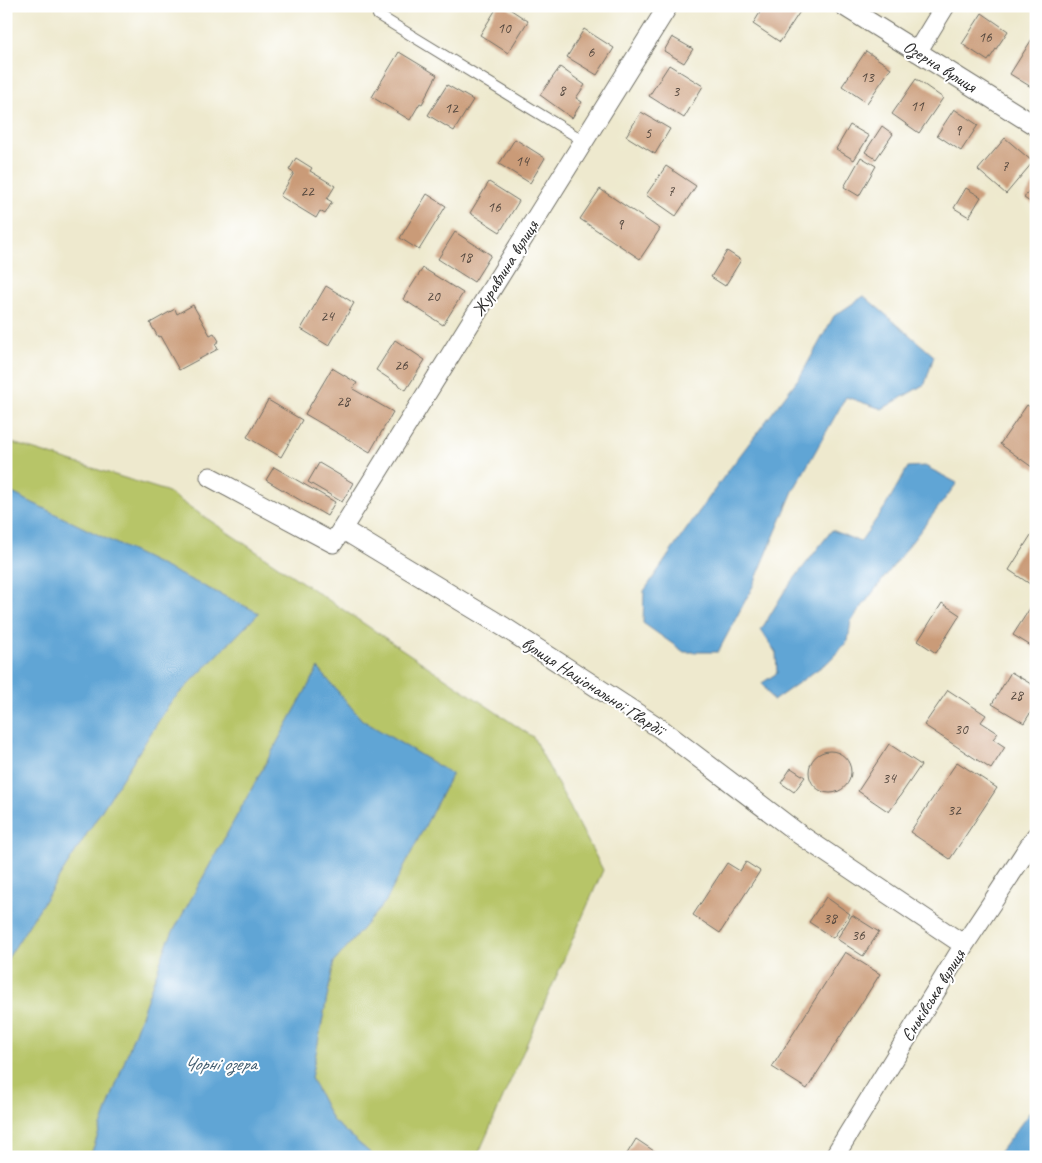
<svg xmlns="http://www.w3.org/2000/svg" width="1042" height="1163" viewBox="0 0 1042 1163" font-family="Caveat,sans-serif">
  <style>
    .green { fill: #b7c567; stroke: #717849 }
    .water { fill: #60a5d5; stroke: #466880 }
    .building { fill: #ca9b78 }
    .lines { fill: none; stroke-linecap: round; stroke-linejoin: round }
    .service-casing { stroke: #6f6e64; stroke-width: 12 }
    .minor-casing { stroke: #6f6e64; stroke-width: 21 }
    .service { stroke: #fff; stroke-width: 10 }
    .minor { stroke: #fff; stroke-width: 19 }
    .labels { text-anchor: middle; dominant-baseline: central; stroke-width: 4; stroke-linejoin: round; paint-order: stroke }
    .number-label { font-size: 15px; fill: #53473e }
    .street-label { font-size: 18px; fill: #2b2b2b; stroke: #fff }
    .water-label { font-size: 19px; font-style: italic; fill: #405c6f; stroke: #fff }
  </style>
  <rect width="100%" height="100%" fill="#fff"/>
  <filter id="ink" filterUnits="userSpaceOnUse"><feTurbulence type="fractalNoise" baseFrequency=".02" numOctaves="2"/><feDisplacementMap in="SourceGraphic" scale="10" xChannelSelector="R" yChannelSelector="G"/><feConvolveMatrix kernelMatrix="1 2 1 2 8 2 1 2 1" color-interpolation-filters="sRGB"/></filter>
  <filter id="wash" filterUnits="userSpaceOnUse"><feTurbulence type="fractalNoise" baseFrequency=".0096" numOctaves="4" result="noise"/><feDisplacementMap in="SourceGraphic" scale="20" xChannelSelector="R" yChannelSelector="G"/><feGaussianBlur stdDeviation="1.12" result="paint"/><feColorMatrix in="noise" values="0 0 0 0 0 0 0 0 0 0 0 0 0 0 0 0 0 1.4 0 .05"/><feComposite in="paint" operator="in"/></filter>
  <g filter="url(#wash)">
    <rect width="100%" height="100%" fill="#eee9ce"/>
    <!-- green -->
    <path class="green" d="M6 441 166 491 533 737 603 870 477 1157H375L332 1120 311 1078 334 962 386 901 452 774 362 720 318 668 168 941 90 1157H6V961L170 703 259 613 6 490Z"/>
    <!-- water -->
    <path class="water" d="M864 296 934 356 925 384 882 409 846 397 793 491 753 586 718 652H684L643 623 644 591 681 537 725 475 801 375 834 316Z
      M925 466 957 483 851 621 848 641 828 662 773 701 762 683 777 673 776 653 761 630 784 592 832 530 860 542 885 507 908 467Z
      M6 490 259 613 170 703 6 961Z
      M318 668 362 720 452 774 386 901 334 962 311 1078 332 1120 375 1157H90L168 941Z
      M1036 1104V1157H996Z"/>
    <g id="blocks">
      <!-- building -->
      <path class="building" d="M498 6H505L528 21 508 53 480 35Z
        M764 6H796L801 10 780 42 753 24Z
        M982 13 1008 31 988 61 962 44Z
        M584 29 614 48 597 75 567 57Z
        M672 37 693 49 684 63 664 51Z
        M1032 39 1036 41V90L1010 74Z
        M866 51 891 68 867 103 842 86Z
        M399 52 437 75 422 104 420 103 410 120 372 97Z
        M669 65 703 86 684 118 649 96Z
        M560 67 585 85 576 98 582 102 572 118 540 95Z
        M916 79 943 98 919 133 892 114Z
        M447 85 473 100 454 131 428 115Z
        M954 109 978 125 961 151 937 135Z
        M641 112 670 129 655 154 626 136Z
        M850 125 869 136 854 160 836 149Z
        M882 126 893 134 876 159 865 152Z
        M1005 138 1033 162 1006 194 978 170Z
        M515 139 545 158 530 183 499 164Z
        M861 157 876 166 859 196 844 187Z
        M296 158 312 168 310 171 335 186 327 199 332 202 325 214 320 211 316 218 280 196 294 173 289 170Z
        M666 166 696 186 676 216 646 195Z
        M1036 180V206L1024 198Z
        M489 182 519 201 500 232 470 213Z
        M966 188 981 197 969 217 954 208Z
        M600 189 660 229 640 259 580 219Z
        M427 194 446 206 419 250 400 238Z
        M455 232 491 255 474 282 438 259Z
        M727 251 741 260 725 286 711 277Z
        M423 268 463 293 443 325 403 299Z
        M326 286 354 303 329 346 301 329Z
        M193 305 210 335 214 333 219 341 215 344 218 349 179 370 160 336 158 337 150 323 175 309 177 314Z
        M395 340 425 360 406 390 376 370Z
        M332 368 357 383 353 389 393 412 370 452 305 414Z
        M268 400 302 420 281 457 247 437Z
        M1027 405 1036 411V470L1000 444Z
        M319 463 353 483 342 502 308 482Z
        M274 467 335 502 327 516 266 480Z
        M1031 535 1036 538V588L1009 570Z
        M942 603 960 615 936 653 918 641Z
        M1032 605 1036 607V649L1013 635Z
        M1011 672 1036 687V704L1024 723 992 704Z
        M948 690 986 715 981 722 998 733 993 739 1005 747 991 769 924 725Z
        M889 744 921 765 889 812 858 791Z
        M809 772a21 21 0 1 1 42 0a21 21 0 1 1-42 0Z
        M957 762 997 788 950 859 910 832Z
        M791 768 805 777 794 792 781 783Z
        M746 862 760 871 720 933 693 915 727 863 740 871Z
        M826 897 850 914 833 938 809 922Z
        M852 915 879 932 863 956 837 939Z
        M845 952 880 974 807 1089 772 1067Z
        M636 1139 663 1157H625Z"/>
    </g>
  </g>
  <g filter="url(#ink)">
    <use href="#blocks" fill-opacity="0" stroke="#6f6e64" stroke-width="1"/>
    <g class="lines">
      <!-- service casing -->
      <g class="service-casing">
        <path id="service" d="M378 15 584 141"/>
      </g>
      <!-- minor casing -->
      <g class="minor-casing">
        <path id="minor" d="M844 6 1036 126
          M917 52 945 6
          M210 477 333 543 342 529 504 627 661 729 799 834 964 945
          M342 529 668 6
          M834 1157 964 945 1036 836"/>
      </g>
      <!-- service -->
      <use href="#service" class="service"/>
      <!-- minor -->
      <use href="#minor" class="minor"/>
    </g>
  </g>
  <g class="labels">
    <!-- number labels -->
    <g class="number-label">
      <text x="504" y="28">10</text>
      <text x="985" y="37">16</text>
      <text x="591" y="52">6</text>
      <text x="867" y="77">13</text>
      <text x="562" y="90">8</text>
      <text x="676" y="91">3</text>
      <text x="917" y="106">11</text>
      <text x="451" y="108">12</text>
      <text x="958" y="130">9</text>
      <text x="648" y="133">5</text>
      <text x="522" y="161">14</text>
      <text x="1005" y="166">7</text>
      <text x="307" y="191">22</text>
      <text x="671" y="191">7</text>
      <text x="494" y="207">16</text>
      <text x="620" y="224">9</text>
      <text x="465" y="257">18</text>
      <text x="433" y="296">20</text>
      <text x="327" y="316">24</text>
      <text x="401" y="365">26</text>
      <text x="343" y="401">28</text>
      <text x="1016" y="695">28</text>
      <text x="961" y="729">30</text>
      <text x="889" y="778">34</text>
      <text x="954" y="810">32</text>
      <text x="830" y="918">38</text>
      <text x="858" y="935">36</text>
    </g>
    <!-- street labels -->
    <g class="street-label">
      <text transform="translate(940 66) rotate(32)">Озерна вулиця</text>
      <text transform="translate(505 268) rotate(-58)">Журавлина вулиця</text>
      <text transform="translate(593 686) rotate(33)">вулиця Національної Гвардії</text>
      <text transform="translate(933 995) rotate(-58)">Єньківська вулиця</text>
    </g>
    <!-- water labels -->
    <g class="water-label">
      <text x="220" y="1064">Чорні озера</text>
    </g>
  </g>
  <!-- margin -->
  <rect width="1042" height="1163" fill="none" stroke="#fff" stroke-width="25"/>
</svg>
